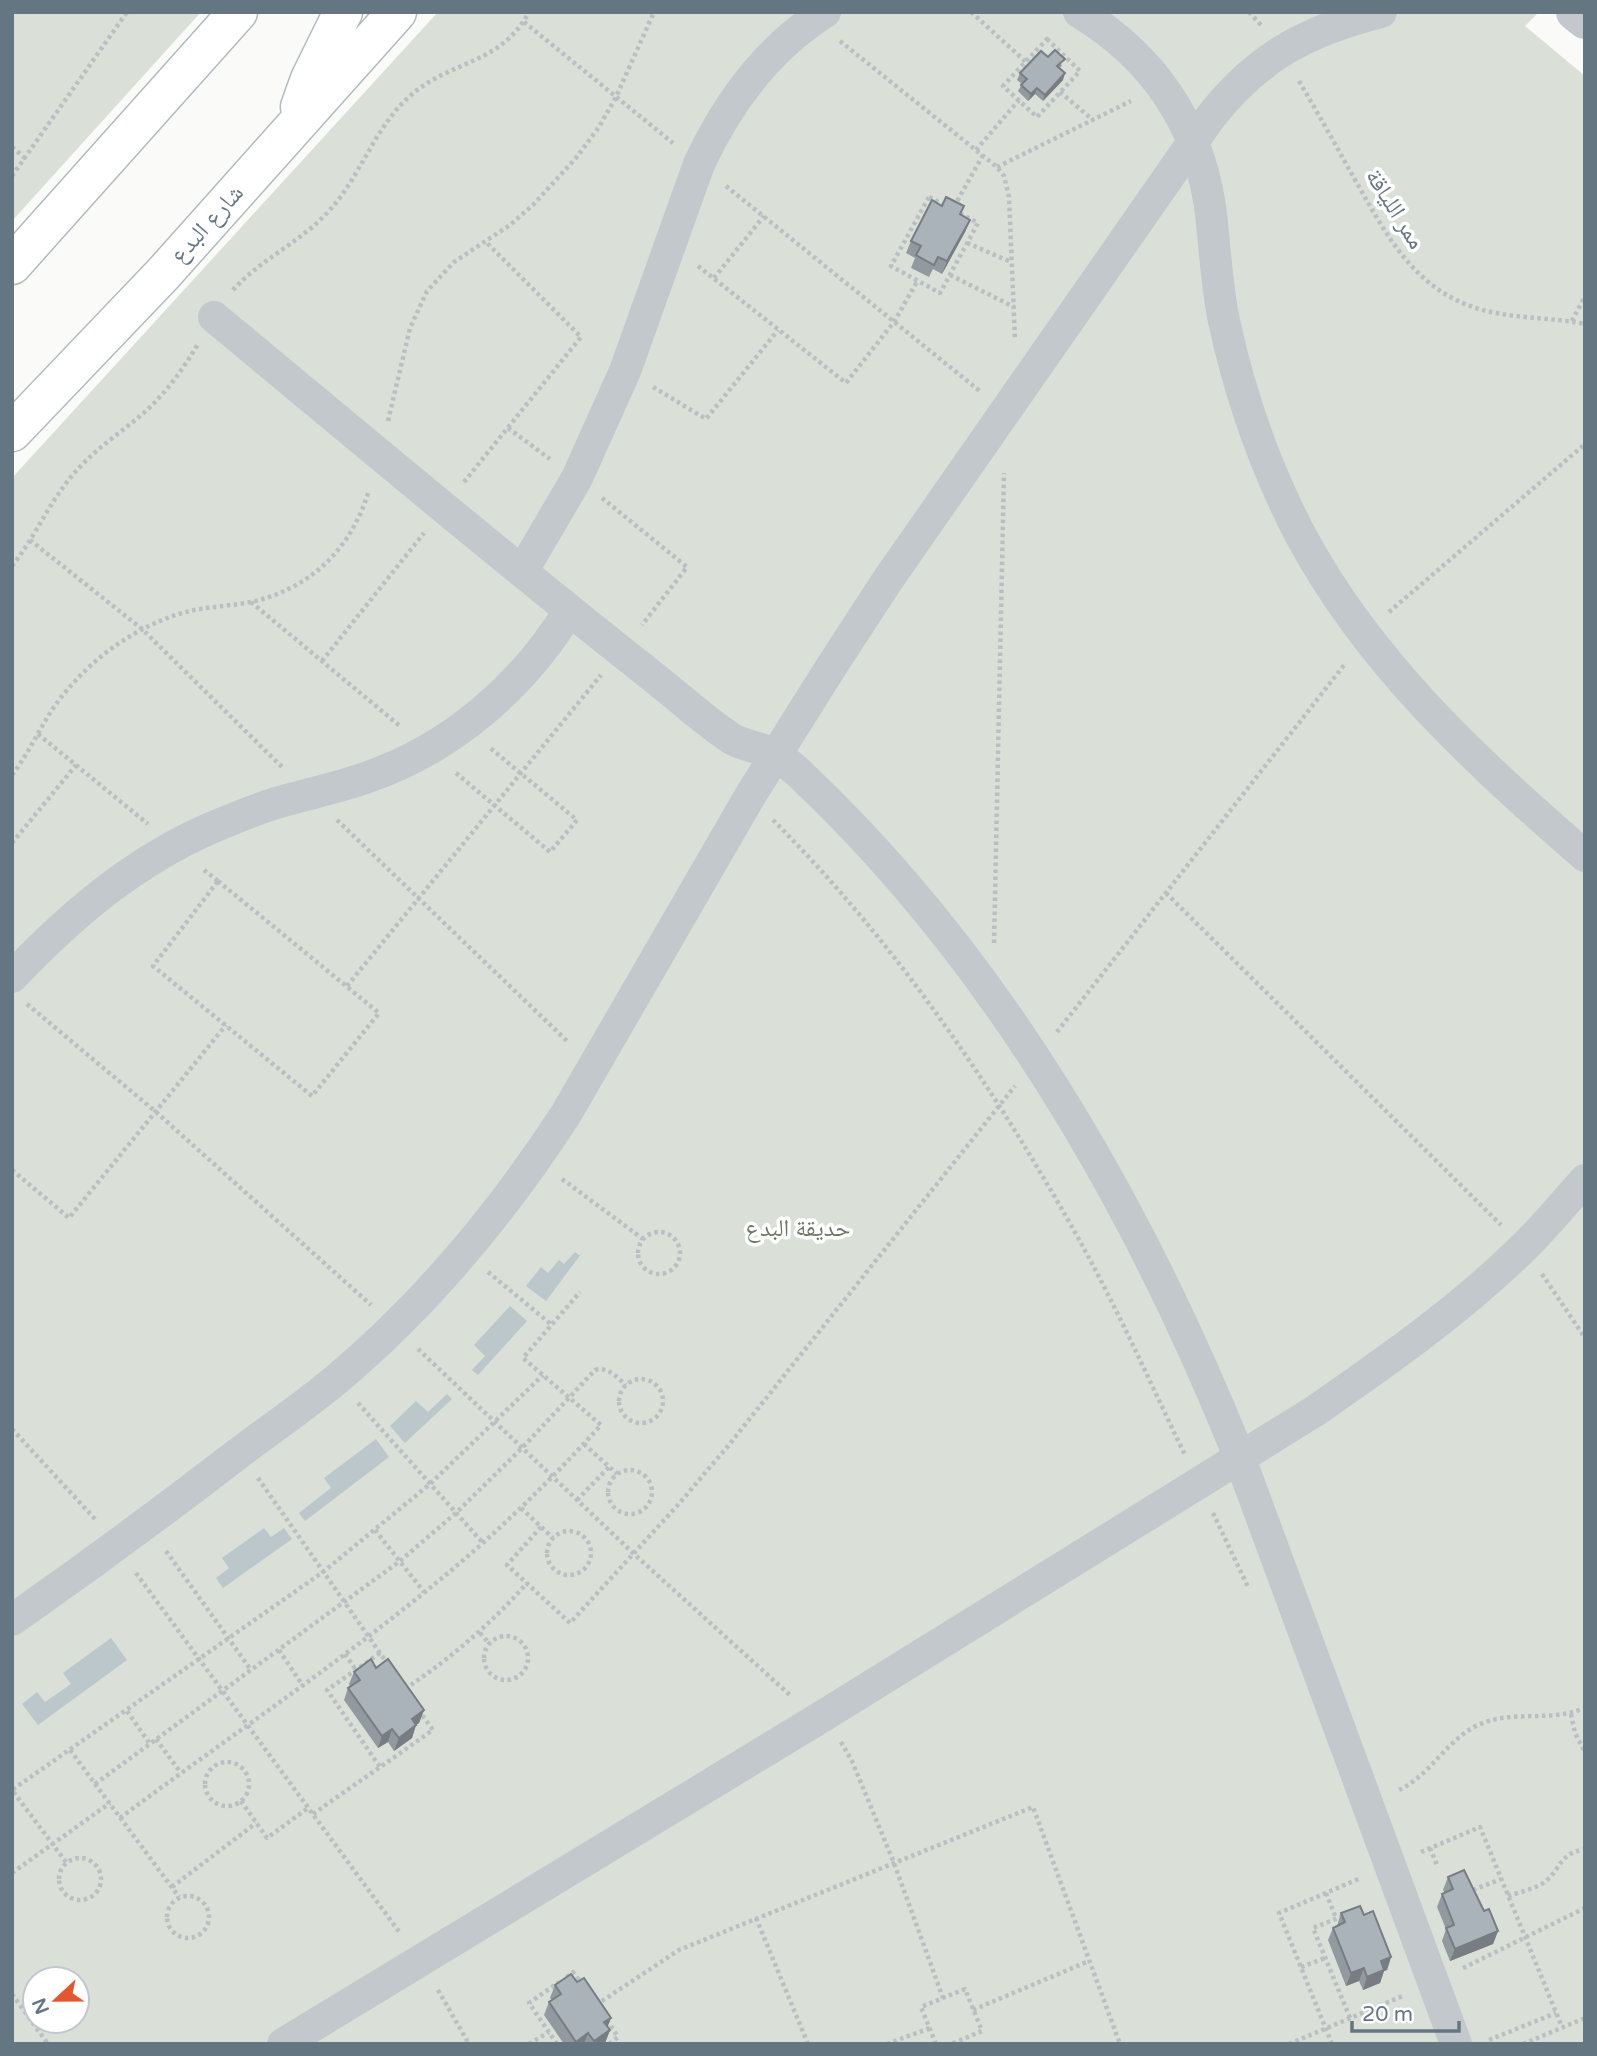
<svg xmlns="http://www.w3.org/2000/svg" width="1597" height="2056" viewBox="0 0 1597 2056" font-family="'Varela Round','Noto Naskh Arabic',sans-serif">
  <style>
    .green { fill: #dadfd7; fill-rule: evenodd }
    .water { fill: #bbc7cb }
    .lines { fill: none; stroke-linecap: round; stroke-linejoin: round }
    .secondary-casing { stroke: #b3babf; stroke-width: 41 }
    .path { stroke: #bbbfc2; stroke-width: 4.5; stroke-dasharray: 3.5 3.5; stroke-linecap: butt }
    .pedestrian { stroke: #c3c8cc; stroke-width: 32 }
    .tertiary { stroke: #c3c8cc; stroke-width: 38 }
    .secondary { stroke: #fff; stroke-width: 38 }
    .wall { fill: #929a9f }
    .shaded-wall { fill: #777d82 }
    .building { fill: #aab3b9; stroke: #777d82; stroke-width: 2 }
    .labels { text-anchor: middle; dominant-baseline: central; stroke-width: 7; stroke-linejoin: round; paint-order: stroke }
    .street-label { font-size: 24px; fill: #657683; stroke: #fff }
    .park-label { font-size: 24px; fill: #687a64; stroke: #fff }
  </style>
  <rect width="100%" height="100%" fill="#fafaf8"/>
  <!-- green -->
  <path class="green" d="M12 12H201L12 221Z
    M438 12H1539L1525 26 1585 76V2044H12V478ZM35 1979H77V2021H35Z"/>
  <!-- water -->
  <path class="water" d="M584 1250 546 1301 526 1286 541 1267 548 1273 559 1260 564 1264 575 1252 580 1256Z
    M510 1306 527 1321 478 1375 472 1370 485 1356 474 1345Z
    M447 1394 452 1399 405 1443 390 1426 416 1401 428 1412Z
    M376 1439 389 1457 305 1521 299 1513 331 1488 324 1478Z
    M264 1528 271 1537 284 1528 292 1539 223 1588 216 1578 229 1568 222 1558Z
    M111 1638 127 1660 38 1725 22 1704 37 1692 45 1702 71 1684 63 1673Z"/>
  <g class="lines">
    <!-- secondary casing -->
    <g class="secondary-casing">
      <path id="secondary" d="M300 107 310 79 343 12
        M12 265 238 12
        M12 432 163 274 397 12"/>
    </g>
    <!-- path -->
    <path class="path" d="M971 12 1026 62
      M1249 12 1261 25
      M524 22 673 143
      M1047 39 1080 71 1037 117 1003 86Z
      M840 41 997 167 1004 176 1009 197 1015 339
      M1299 81C1318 113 1336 146 1354 178 1386 234 1413 289 1479 309 1514 319 1550 317 1585 324
      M1060 92 1093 120
      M12 147 26 159
      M976 150 1019 100
      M997 167 1131 101
      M12 176 127 12
      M726 186 981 392
      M929 197 978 223 940 293 891 266Z
      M954 207 983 155
      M967 243 1011 262
      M698 266 846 383 894 322 918 280
      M950 275 1014 307
      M714 278 764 216
      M233 290C261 259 299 243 327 213 361 177 373 129 410 96 450 60 501 65 529 12
      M1572 321 1585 296
      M653 387 706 419 778 330
      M388 421 410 328 427 291 454 262 510 225 533 205 576 158 599 127 616 97 654 12
      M508 428 550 459
      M464 482 581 337 485 241
      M602 498 687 567 642 625
      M30 540 142 629 283 768
      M12 566C37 535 51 497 79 468 97 448 120 433 140 416 164 396 182 371 198 344
      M251 602 401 727
      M1389 612 1585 444
      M322 661 424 533
      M38 734 148 824
      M456 773 550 852 577 820 489 747
      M12 775C29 753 39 729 54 707 71 683 94 660 118 644 140 629 165 617 190 611 216 605 244 606 269 597 320 580 354 541 369 490
      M337 820 568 1042
      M773 820C892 939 989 1080 1072 1227 1114 1301 1148 1378 1185 1455
      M12 843 76 765
      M204 870 218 881
      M218 881 379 1013 312 1096 153 966Z
      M1166 893 1501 1225
      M994 943 1004 473
      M347 986 601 675
      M27 1004 156 1112 371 1305
      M1057 1032 1345 664
      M12 1170 69 1218 226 1025
      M562 1179 643 1239
      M638 1253a21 21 0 1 1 42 0a21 21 0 1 1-42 0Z
      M488 1272 552 1325
      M1542 1274 1585 1338
      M418 1349 634 1554 791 1696
      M619 1401a22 22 0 1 1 44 0a22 22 0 1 1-44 0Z
      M358 1403 483 1543
      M12 1429 95 1519
      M584 1444 617 1474
      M608 1492a22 22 0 1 1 44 0a22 22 0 1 1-44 0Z
      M258 1478 389 1666
      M577 1500 609 1467
      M521 1508 553 1538
      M1213 1513 1248 1587
      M541 1527 507 1565 570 1623 677 1506 728 1446 1015 1086
      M375 1530 424 1592
      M547 1553a22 22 0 1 1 44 0a22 22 0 1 1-44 0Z
      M166 1551 251 1670
      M136 1573 400 1933
      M480 1633 489 1643
      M484 1658a22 22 0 1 1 44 0a22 22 0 1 1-44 0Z
      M279 1650 303 1686
      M380 1653 327 1690 380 1767
      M345 1654 356 1670
      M405 1689C451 1658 491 1624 527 1583
      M127 1711 150 1744
      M1571 1714 1575 1733 1585 1752
      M156 1739 181 1773
      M841 1742 852 1761 894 1863 943 1998
      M70 1750 179 1897
      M205 1784a22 22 0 1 1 44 0a22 22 0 1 1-44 0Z
      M95 1784 400 1561 456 1513 522 1448 595 1370C608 1366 616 1377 626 1385
      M1399 1790C1431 1775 1446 1740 1478 1725 1513 1709 1548 1723 1585 1708
      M241 1801 267 1838 308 1808
      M313 1814 433 1730 419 1711
      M120 1818C242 1727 370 1643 484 1542 525 1505 564 1466 601 1425L523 1358 580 1292
      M1430 1848 1437 1865
      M1421 1852 1480 1827 1562 2027
      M59 1879a21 21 0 1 1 42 0a21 21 0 1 1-42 0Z
      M66 1862 12 1790 323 1572 430 1484 543 1375
      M12 1873 110 1803
      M172 1887 256 1823
      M1473 1890 1501 1879
      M1326 1893 1336 1918
      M167 1917a21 21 0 1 1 42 0a21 21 0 1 1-42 0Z
      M1508 1896C1520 1892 1536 1889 1546 1881 1562 1867 1559 1854 1585 1849
      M1343 1916 1313 1928 1350 2018
      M756 1918 808 2044
      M1301 1967 1325 1958
      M1463 1968 1585 1908
      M567 1977 573 1972 582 1984
      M438 1990 469 2044
      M12 1994 48 2044
      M596 2005 679 1950 1033 1807 1120 2044
      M973 2010 1089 1961
      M607 2020 618 2037 609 2044
      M1489 2040 1556 2013
      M529 2044 549 2032
      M557 2044 529 2003 559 1982
      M887 2044 930 2028
      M936 2044 921 2007 965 1989 982 2031 951 2044
      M1289 2044 1405 1995
      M1332 2044 1279 1913 1361 1878
      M1523 2044 1585 2018"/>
    <!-- pedestrian -->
    <path class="pedestrian" d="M1079 12C1152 56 1197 121 1210 206 1215 244 1216 283 1224 321 1240 395 1265 467 1300 534 1369 664 1476 761 1585 856
      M214 317C359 437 503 559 652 676 678 696 704 721 732 739 741 744 751 746 761 749 777 754 789 764 801 775 999 962 1138 1205 1239 1456L1456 2044
      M522 572 577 478 625 371 699 164C727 104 768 48 825 12
      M12 977C70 916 133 862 211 828 232 819 254 810 276 803 306 794 338 788 368 777 452 748 523 686 569 611
      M12 1620C89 1566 165 1510 239 1453 272 1428 306 1405 337 1379 426 1304 503 1211 566 1114L750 796 833 664 887 581 1209 119C1257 57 1306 31 1381 12
      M283 2044 818 1719 1315 1411C1387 1361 1460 1310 1523 1248 1545 1227 1564 1203 1585 1180"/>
    <!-- tertiary -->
    <path class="tertiary" d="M1575 12 1585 20"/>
    <!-- secondary -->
    <use href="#secondary" class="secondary"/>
  </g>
  <!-- wall -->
  <path class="wall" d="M1048 57 1062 65 1060 68 1063 80 1043 101 1035 94 1028 101 1018 91 1022 84 1017 80 1020 73Z
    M942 206 970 220 965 232 942 274 933 269 929 277 911 268 915 258 906 253 911 241Z
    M376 1668 424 1710 419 1723 416 1725 412 1738 394 1751 388 1742 378 1748 344 1700 348 1688 350 1686 349 1684 354 1672Z
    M1448 1877 1484 1911 1498 1931 1493 1944 1450 1961 1442 1941 1446 1929 1437 1907 1442 1894 1445 1893 1443 1890Z
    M1341 1913 1364 1915 1391 1957 1387 1970 1384 1971 1380 1983 1363 1990 1359 1981 1346 1986 1328 1940 1333 1928 1337 1926Z
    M555 1985 607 2027 610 2030 605 2043 564 2044 544 2015 549 2002 552 2000 550 1998Z"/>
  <!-- shaded-wall -->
  <path class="shaded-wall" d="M1065 73 1063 80 1043 101 1045 95Z
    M1037 88 1035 94 1028 101 1031 94Z
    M970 220 965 232 942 274 947 261Z
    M424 1710 419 1723 407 1731 412 1719Z
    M416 1725 412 1738 394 1751 399 1738Z
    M392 1729 388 1742 378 1748 382 1736Z
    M1498 1931 1493 1944 1450 1961 1455 1949Z
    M1391 1957 1387 1970 1384 1971 1380 1983 1363 1990 1367 1977 1381 1961Z
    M1364 1968 1359 1981 1346 1986 1351 1973Z
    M611 2018 606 2031 604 2022Z
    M610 2030 605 2043 593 2044 594 2041Z
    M588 2033 584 2044H576V2042Z"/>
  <!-- building -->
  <path class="building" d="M1055 50 1065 59 1057 66 1065 73 1045 95 1037 88 1031 94 1021 85 1027 79 1020 73 1041 51 1048 57Z
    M946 197 964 206 960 214 970 220 947 261 938 257 934 265 916 255 921 246 911 241 932 200 942 206Z
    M371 1659 376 1668 388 1659 424 1710 412 1719 416 1725 399 1738 392 1729 382 1736 348 1688 360 1680 354 1672Z
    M1464 1870 1484 1911 1489 1909 1498 1931 1455 1949 1446 1928 1454 1925 1442 1894 1453 1889 1448 1877Z
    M1360 1906 1364 1915 1373 1911 1391 1957 1381 1961 1384 1970 1367 1977 1364 1968 1351 1973 1333 1928 1345 1922 1341 1913Z
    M571 1974 577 1982 584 1978 611 2018 604 2022 610 2030 594 2041 588 2033 576 2042 549 2002 561 1994 555 1985Z"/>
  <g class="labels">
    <!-- street labels -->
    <g class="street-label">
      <text transform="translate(1395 209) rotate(58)">ممر اللياقة</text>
      <text transform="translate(207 224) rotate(-48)">شارع البدع</text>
    </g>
    <!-- park labels -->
    <g class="park-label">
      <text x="798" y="1228">حديقة البدع</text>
    </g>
  </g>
  <!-- border -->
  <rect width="1597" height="2056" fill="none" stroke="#657683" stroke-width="28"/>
  <!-- north arrow -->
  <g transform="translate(56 2000) rotate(248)"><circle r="33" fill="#ffffff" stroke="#c1c8cd" stroke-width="2"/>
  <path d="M0-5L12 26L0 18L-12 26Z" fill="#e4572e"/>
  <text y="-10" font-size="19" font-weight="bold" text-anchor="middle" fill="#657683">N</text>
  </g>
  <!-- scale -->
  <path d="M1352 2021v10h107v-10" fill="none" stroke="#657683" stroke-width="3.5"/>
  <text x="1362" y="2021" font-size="21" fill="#657683" stroke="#ffffff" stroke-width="5" paint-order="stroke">20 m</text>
</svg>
